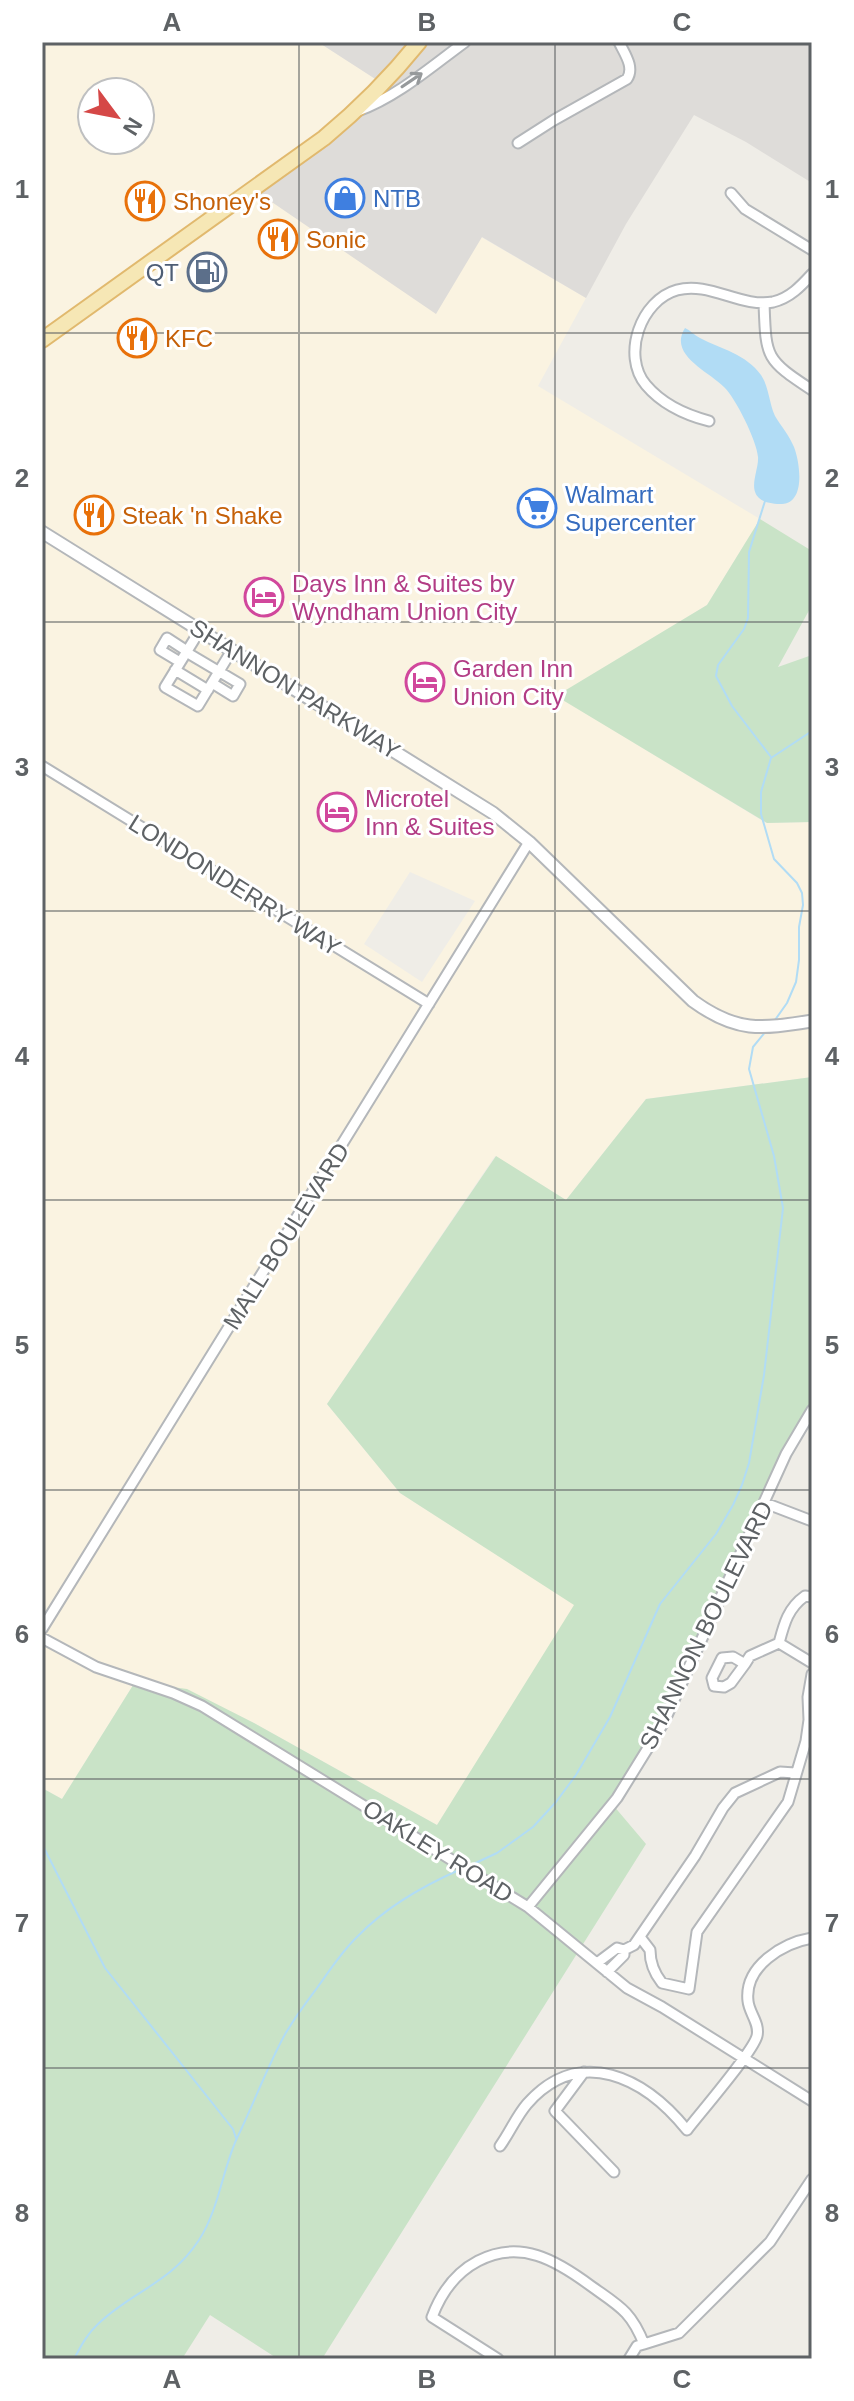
<svg xmlns="http://www.w3.org/2000/svg" width="854" height="2401" viewBox="0 0 854 2401" font-family="Helvetica,sans-serif">
  <style>
    .commercial { fill: #faf3e1; fill-rule: evenodd }
    .industrial { fill: #dedcd9 }
    .green { fill: #c9e3c7 }
    .water { fill: #b1dcf5 }
    .lines { fill: none; stroke-linecap: round; stroke-linejoin: round }
    .stream { stroke: #b1dcf5; stroke-width: 2 }
    .minor-casing { stroke: #b4b7ba; stroke-width: 13 }
    .tertiary-casing { stroke: #b4b7ba; stroke-width: 15 }
    .primary-casing { stroke: #e1b96e; stroke-width: 18 }
    .minor { stroke: #fff; stroke-width: 9 }
    .tertiary { stroke: #fff; stroke-width: 11 }
    .primary { stroke: #f6e7b5; stroke-width: 14 }
    .oneway { stroke: #96999b }
    .grid { fill: none; stroke: #5e6265; stroke-width: 2; stroke-opacity: 0.55 }
    .labels { text-anchor: middle; dominant-baseline: central; stroke-width: 6; stroke-linejoin: round; paint-order: stroke }
    .shop-label { font-size: 24px; fill: #366cbe; stroke: #fff; text-anchor: start }
    .food-label { font-size: 24px; fill: #c56008; stroke: #fff; text-anchor: start }
    .service-label { font-size: 24px; fill: #4e5e75; stroke: #fff; text-anchor: end }
    .hotel-label { font-size: 24px; fill: #b23c85; stroke: #fff; text-anchor: start }
    .street-label { font-size: 24px; fill: #5e6265; stroke: #fff }
    .neatline { fill: none; stroke: #5e6265; stroke-width: 3 }
    .grid-label { font-size: 26px; text-anchor: middle; font-weight: bold; fill: #5e6265 }
  </style>
  <rect width="100%" height="100%" fill="#efede7"/>
  <!-- commercial -->
  <path class="commercial" d="M42 42H318L384 84 323 145 261 193 436 313 481 237 586 298 538 386 760 519 707 605 557 696 766 823 812 822V1077L646 1099 566 1200 495 1156 327 1404 400 1493 575 1605 437 1825 254 1723 187 1690 135 1682 62 1799 42 1788ZM92 92H140V140H92ZM410 872 475 901 422 982 364 944Z"/>
  <!-- industrial -->
  <path class="industrial" d="M318 42H812V183L746 142 694 115 626 224 586 298 482 237 436 314 260 194 323 145 383 84Z"/>
  <!-- green -->
  <path class="green" d="M760 519 812 551V605L778 667 812 655V822L767 823 556 696 707 605Z
    M812 1077V1409L757 1508 687 1667 613 1805 646 1844 322 2359H278L210 2315 182 2359H42V1788L62 1799 135 1682 187 1689 254 1723 437 1825 574 1605 400 1493 327 1404 496 1156 566 1200 646 1099Z"/>
  <!-- water -->
  <path class="water" d="M685 328C690 330 694 335 700 338 721 349 746 354 761 375 769 387 769 403 775 416 781 426 789 435 794 447 800 462 806 503 782 504 775 504 764 503 759 498 748 488 759 469 758 457 757 441 735 397 724 387 708 371 668 355 685 328Z"/>
  <g class="lines">
    <!-- stream -->
    <path class="stream" d="M765 501 749 552 748 618 744 629 718 665 716 676 732 706 771 757
      M775 1020 787 1003 796 982 799 960V927L803 905 802 893 797 883 774 859 761 814V792L771 758 812 731
      M42 1844 105 1968 233 2129 236 2138
      M469 1866 497 1853 533 1827 556 1802 576 1775 610 1717 660 1604 716 1534 733 1505 742 1485 749 1463 764 1375 783 1208 774 1156 749 1069 753 1047 766 1031
      M74 2359C81 2346 87 2334 98 2324 132 2291 170 2284 199 2240 219 2209 222 2171 237 2138 253 2105 266 2070 283 2038 292 2021 305 2004 317 1988 330 1970 342 1951 358 1936 386 1907 423 1886 459 1870"/>
    <!-- minor casing -->
    <g class="minor-casing">
      <path id="minor" d="M358 111C397 97 432 66 465 42
        M518 143 554 120 627 79C635 67 624 53 619 42
        M731 193 745 209 812 250
        M764 303C766 358 765 359 812 390
        M709 421C686 415 662 404 646 385 621 355 641 300 677 290 709 281 741 308 773 302 790 298 801 286 812 274
        M200 630 165 687 198 706 232 650
        M186 652 240 684 233 696 212 683
        M180 662 160 650 167 638 187 651
        M175 670 208 690
        M42 766 429 1004
        M765 1503 812 1521
        M42 1629 529 842
        M42 1638 96 1667 173 1693 202 1706 528 1907 627 1988 662 2007 812 2101
        M779 1643C784 1624 788 1608 805 1596L812 1597
        M779 1643 812 1663
        M733 1657 745 1664 731 1683 724 1687 714 1686 712 1678 722 1658Z
        M745 1664 750 1656 779 1643
        M528 1907 617 1798 664 1722 786 1454 812 1410
        M640 1937 650 1950C650 1962 654 1973 662 1983L689 1989 697 1932 788 1802 806 1741 809 1720 808 1697 812 1674
        M597 1963 617 1948 624 1950 634 1945 695 1856 723 1808 735 1793 780 1772 795 1773
        M607 1972 624 1955V1950
        M584 2072 555 2111 614 2172
        M500 2146C510 2132 516 2117 527 2104 580 2044 645 2078 687 2130 700 2113 753 2052 757 2036 760 2023 749 2013 748 2001 744 1966 783 1943 812 1938
        M644 2344 679 2333 770 2242 812 2179
        M498 2359 432 2317C441 2293 455 2273 478 2261 520 2239 556 2260 591 2286 619 2306 631 2311 644 2344L637 2346 629 2359"/>
    </g>
    <!-- tertiary casing -->
    <g class="tertiary-casing">
      <path id="tertiary" d="M42 532 493 813 529 842 693 1001C737 1033 761 1029 812 1021"/>
    </g>
    <!-- primary casing -->
    <g class="primary-casing">
      <path id="primary" d="M42 340 324 138C359 109 390 78 419 42"/>
    </g>
    <!-- minor -->
    <use href="#minor" class="minor"/>
    <!-- tertiary -->
    <use href="#tertiary" class="tertiary"/>
    <!-- primary -->
    <use href="#primary" class="primary"/>
  </g>
  <!-- one-way arrows -->
  <defs><path id="oneway-shaft" d="M-6 0H5M1.5-3L5.5 0L1.5 3" fill="none" stroke-width="1.6" stroke-linecap="round" stroke-linejoin="round" transform="scale(2)"/></defs>
  <use class="oneway" href="#oneway-shaft" transform="translate(412 80) rotate(-34)"/>
  <!-- grid -->
  <path class="grid" d="M299 42V2359M555 42V2359M42 333H812M42 622H812M42 911H812M42 1200H812M42 1490H812M42 1779H812M42 2068H812"/>
  <!-- icons -->
  <defs>
    <g id="shop-ring" transform="scale(2)"><circle r="9.5" fill="#fff" stroke="#3f7fe0" stroke-width="1.5"/><path d="M-5-2.5h2.3a2.7 3.5 0 0 1 5.4 0H5L5.5 6h-11ZM-1.5-2.5h3a1.5 2.3 0 0 0-3 0Z" fill="#3f7fe0"/></g>
    <g id="restaurant-ring" transform="scale(2)"><circle r="9.5" fill="#fff" stroke="#e8710a" stroke-width="1.5"/><path d="M-5-6h1v4h1v-4h1v4h1v-4h1v5L-1.5 .5V6h-2V.5L-5-1ZM5-6V6H3V1.5H1.5Q1.5-4 5-6Z" fill="#e8710a"/></g>
    <g id="fuel-ring" transform="scale(2)"><circle r="9.5" fill="#fff" stroke="#5c6f8a" stroke-width="1.5"/><path d="M-5.5-6h7V0h2V4h1.3V-2.5L3-4.5l.8-.8L6-3V5H2.5V1h-1V6h-7ZM-4.2-4.7v3.2H.2V-4.7Z" fill="#5c6f8a"/></g>
    <g id="supermarket-ring" transform="scale(2)"><circle r="9.5" fill="#fff" stroke="#3f7fe0" stroke-width="1.5"/><path d="M-6-5.5h2.5l.6 2H6L4.5 2H-2.5L-4.4-4H-6ZM-1.5 3.2a1.3 1.3 0 1 0 .1 0ZM3 3.2a1.3 1.3 0 1 0 .1 0Z" fill="#3f7fe0"/></g>
    <g id="hotel-ring" transform="scale(2)"><circle r="9.5" fill="#fff" stroke="#d1479c" stroke-width="1.5"/><path d="M-6-4.5h1.5V1H6V5H4.5V3h-9V5H-6ZM-4 0a1.8 1.8 0 1 1 3.6 0ZM.5 0V-2.5h3Q6-2.5 6 0Z" fill="#d1479c"/></g>
  </defs>
  <g fill-rule="evenodd">
    <use href="#shop-ring" x="345" y="198"/>
    <use href="#restaurant-ring" x="145" y="201"/>
    <use href="#restaurant-ring" x="278" y="239"/>
    <use href="#fuel-ring" x="207" y="272"/>
    <use href="#restaurant-ring" x="137" y="338"/>
    <use href="#supermarket-ring" x="537" y="508"/>
    <use href="#restaurant-ring" x="94" y="515"/>
    <use href="#hotel-ring" x="264" y="597"/>
    <use href="#hotel-ring" x="425" y="682"/>
    <use href="#hotel-ring" x="337" y="812"/>
  </g>
  <g class="labels">
    <!-- shop labels -->
    <g class="shop-label">
      <text x="373" y="198">NTB</text>
      <text x="565" y="494">Walmart<tspan x="565" dy="28">Supercenter</tspan></text>
    </g>
    <!-- food labels -->
    <g class="food-label">
      <text x="173" y="201">Shoney's</text>
      <text x="306" y="239">Sonic</text>
      <text x="165" y="338">KFC</text>
      <text x="122" y="515">Steak 'n Shake</text>
    </g>
    <!-- service labels -->
    <g class="service-label">
      <text x="179" y="272">QT</text>
    </g>
    <!-- hotel labels -->
    <g class="hotel-label">
      <text x="292" y="583">Days Inn &amp; Suites by<tspan x="292" dy="28">Wyndham Union City</tspan></text>
      <text x="453" y="668">Garden Inn<tspan x="453" dy="28">Union City</tspan></text>
      <text x="365" y="798">Microtel<tspan x="365" dy="28">Inn &amp; Suites</tspan></text>
    </g>
    <!-- street labels -->
    <g class="street-label">
      <text transform="translate(295 689) rotate(32)">SHANNON PARKWAY</text>
      <text transform="translate(235 885) rotate(32)">LONDONDERRY WAY</text>
      <text transform="translate(286 1236) rotate(-58)">MALL BOULEVARD</text>
      <text transform="translate(706 1625) rotate(-64)">SHANNON BOULEVARD</text>
      <text transform="translate(438 1851) rotate(32)">OAKLEY ROAD</text>
    </g>
  </g>
  <!-- border -->
  <rect width="854" height="2401" fill="none" stroke="#ffffff" stroke-width="88"/>
  <!-- north arrow -->
  <g transform="translate(116 116) rotate(122)"><circle r="38" fill="#ffffff" stroke="#bfc0c1" stroke-width="2"/>
  <path d="M0-6L14 30L0 20L-14 30Z" fill="#d54847"/>
  <text y="-12" font-size="22" font-weight="bold" text-anchor="middle" fill="#5e6265">N</text>
  </g>
  <rect x="44" y="44" width="766" height="2313" class="neatline"/>
  <g class="grid-label">
    <text x="172" y="31">A</text>
    <text x="427" y="31">B</text>
    <text x="682" y="31">C</text>
    <text x="22" y="198">1</text>
    <text x="832" y="198">1</text>
    <text x="22" y="487">2</text>
    <text x="832" y="487">2</text>
    <text x="22" y="776">3</text>
    <text x="832" y="776">3</text>
    <text x="22" y="1065">4</text>
    <text x="832" y="1065">4</text>
    <text x="22" y="1354">5</text>
    <text x="832" y="1354">5</text>
    <text x="22" y="1643">6</text>
    <text x="832" y="1643">6</text>
    <text x="22" y="1932">7</text>
    <text x="832" y="1932">7</text>
    <text x="22" y="2222">8</text>
    <text x="832" y="2222">8</text>
    <text x="172" y="2388">A</text>
    <text x="427" y="2388">B</text>
    <text x="682" y="2388">C</text>
  </g>
</svg>
